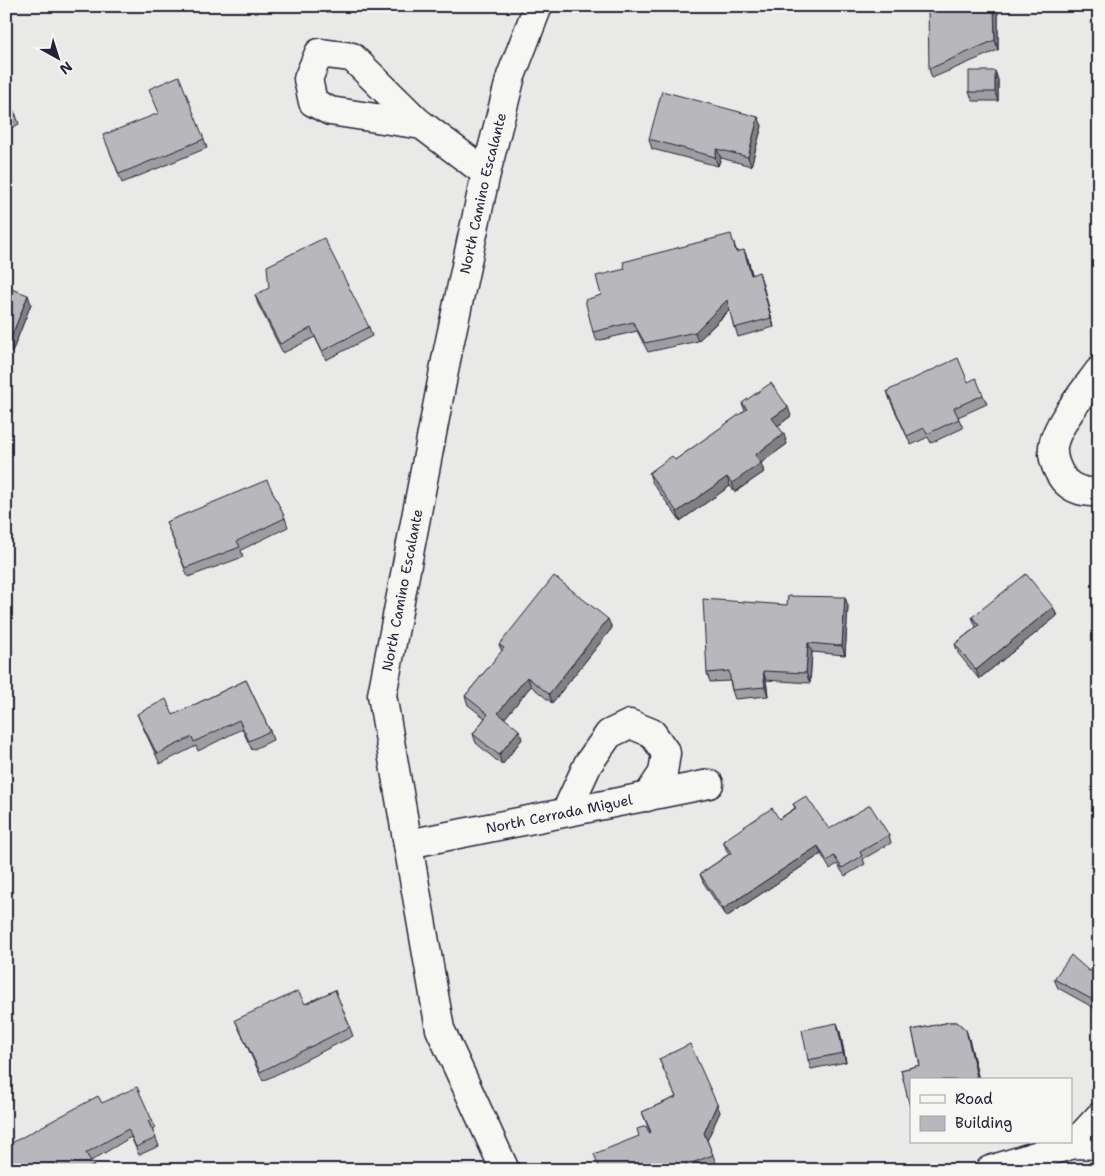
<svg xmlns="http://www.w3.org/2000/svg" width="1105" height="1176" viewBox="0 0 1105 1176" font-family="'Shantell Sans',sans-serif">
  <style>
    .lines { fill: none; stroke-linecap: round; stroke-linejoin: round }
    .minor-casing { stroke: #22223b; stroke-width: 31 }
    .minor { stroke: #f6f6f2; stroke-width: 28 }
    .wall { fill: #9e9ea2; stroke: #22223b }
    .shaded-wall { fill: #818184; stroke: #22223b }
    .building { fill: #b8b8bc; stroke: #22223b }
    .labels { text-anchor: middle; dominant-baseline: central; stroke-width: 4; stroke-linejoin: round; paint-order: stroke }
    .street-label { font-size: 14px; fill: #22223b; stroke: #f6f6f2 }
  </style>
  <rect width="100%" height="100%" fill="#e9e9e7"/>
  <filter id="ink" filterUnits="userSpaceOnUse"><feTurbulence type="fractalNoise" baseFrequency=".02" numOctaves="2"/><feDisplacementMap in="SourceGraphic" scale="10" xChannelSelector="R" yChannelSelector="G"/><feConvolveMatrix kernelMatrix="1 2 1 2 8 2 1 2 1" color-interpolation-filters="sRGB"/></filter>
  <g filter="url(#ink)">
    <g class="lines">
      <!-- minor casing -->
      <g class="minor-casing">
        <g id="minor">
          <path d="M422 125 330 111 313 102 308 79 319 53 352 57 417 121 422 125 486 173"/>
          <path d="M1099 371C1086 389 1055 426 1053 447 1052 458 1057 471 1064 480 1073 490 1086 493 1099 492"/>
          <path d="M566 812 588 764 609 734 630 724 652 733 666 753 663 773 647 797"/>
          <path id="s1" d="M408 844 709 784"/>
          <path d="M1074 1144 1099 1117"/>
          <path id="s2" d="M505 1170 440 1029 382 695 448 350 486 173 511 76 538 6"/>
          <path d="M990 1170 1074 1144 1099 1145"/>
        </g>
      </g>
      <!-- minor -->
      <use href="#minor" class="minor"/>
    </g>
    <!-- wall -->
    <path class="wall" d="M998 13V50L932 78 929 69Z
      M995 71 998 80V101H973L969 92Z
      M6 98 16 115 19 124 6 131Z
      M758 117 762 126 751 166 721 158 718 166 652 149 649 139Z
      M204 139 207 148 122 183 107 144Z
      M734 243 737 252 748 259 752 274 762 282 774 327 738 337 730 310 698 341 648 352 637 331 597 341 593 332 601 295Z
      M6 295 31 304 12 352 6 350Z
      M255 295 369 327 372 336 326 360 315 337 283 353 258 304Z
      M968 382 983 395 987 404 958 417 963 428 931 443 928 437 911 445 890 400 887 391Z
      M742 403 791 416 778 426 787 444 761 463 764 472 735 492 730 486 680 521 652 482 649 473 675 460 745 411Z
      M285 518 288 527 241 550 243 557 188 577 166 522Z
      M787 605 848 606 845 655 812 652 810 683 766 680 768 696 735 699 732 690 730 681 710 682 707 673Z
      M1053 607 1057 616 979 679 958 653 955 644 976 627 972 617Z
      M612 628 552 703 531 686 504 719 522 739 502 765 476 743 473 734 485 718 468 705 465 696 502 651 499 645Z
      M246 680 270 731 273 740 252 750 242 729 198 751 196 746 160 764 141 723 137 714 173 715Z
      M793 804 829 829 889 835 891 843 863 859 865 864 845 876 837 864 830 869 821 854 726 917 703 882 700 874 729 854 726 849 723 841 779 819 795 808Z
      M1099 969V1008L1096 1009 1058 988 1054 979Z
      M335 990 353 1036 263 1081 239 1029 235 1020 305 1004Z
      M950 1022H957L966 1030 969 1039 979 1080H911V1111L901 1070 920 1065 912 1030Z
      M837 1023 840 1032 846 1062 811 1069 808 1060Z
      M659 1059 720 1112 707 1140 716 1163 698 1170H600L639 1136 650 1132 642 1112 676 1097Z
      M102 1103 152 1120 155 1128 152 1129 159 1146 139 1155 131 1137 91 1161 95 1170H6Z"/>
    <!-- shaded-wall -->
    <path class="shaded-wall" d="M994 6H995L998 13V50L995 40Z
      M995 71 998 80V101L995 92Z
      M758 117 762 126 751 166 748 157Z
      M717 149 721 158 718 166 715 157Z
      M744 250 748 259 754 284 751 275Z
      M759 272 762 282 774 327 771 318Z
      M28 295 31 304 12 352 9 343Z
      M727 300 730 309 698 341 695 332Z
      M788 407 791 416 776 427 772 418Z
      M784 434 787 444 761 463 764 472 735 492 732 483 755 455Z
      M727 477 730 486 680 521 677 512Z
      M845 597 848 606 845 655 842 646Z
      M1053 607 1057 616 979 679 976 670Z
      M608 619 612 628 552 703 549 694Z
      M808 643 812 652 810 683 806 673Z
      M763 671 766 680 768 696 765 687Z
      M527 677 531 686 501 723 498 713Z
      M519 730 522 739 502 765 499 755Z
      M818 846 821 854 726 917 723 909Z
      M837 1023 840 1032 846 1062 843 1053Z
      M966 1030 969 1039 979 1080H978L977 1077Z
      M717 1104 720 1112 707 1141 704 1133Z
      M93 1165 95 1170H86Z"/>
    <!-- building -->
    <path class="building" d="M928 6H994L995 40 929 69Z
      M969 71H995V92H969Z
      M179 76 204 139 119 174 103 135 159 113 149 89Z
      M662 91 758 117 748 157 717 149 715 157 649 139Z
      M6 98 16 115 6 120Z
      M731 234 736 252 744 250 751 275 759 272 771 318 734 328 727 300 695 332 645 343 633 322 593 332 585 300 601 295 596 276 625 269 623 262Z
      M324 238 369 327 322 351 311 328 280 344 255 295 269 288 267 266Z
      M9 288 28 295 9 343 6 342V295Z
      M958 358 968 382 976 378 983 395 954 408 959 419 927 434 924 428 907 436 887 391Z
      M771 383 788 407 772 418 784 434 755 455 761 463 732 483 727 477 677 512 649 473 672 456 675 460 747 409 742 403Z
      M267 480 285 518 237 541 240 547 185 568 166 522Z
      M1026 574 1053 607 976 670 955 644 979 625 972 617Z
      M554 576 608 619 549 694 527 677 498 713 519 730 499 755 473 734 488 714 465 696 504 648 499 645Z
      M788 596 845 597 842 646 808 643 806 673 763 671 765 687 732 690 729 671 707 673 703 599 787 605Z
      M246 680 270 731 249 741 239 720 194 742 192 737 157 754 137 714 166 699 173 715Z
      M806 796 829 829 870 805 889 835 860 852 862 856 842 868 834 856 827 861 818 846 723 909 700 874 731 853 723 841 772 808 779 819 796 808 793 804Z
      M1071 955 1089 971 1099 969V999L1093 1000 1054 979Z
      M335 990 350 1027 260 1072 235 1020 298 991 305 1004Z
      M950 1022H957L966 1030 977 1077 964 1080H911V1107H910L901 1070 920 1065 912 1030Z
      M837 1023 843 1053 808 1060 802 1030Z
      M690 1044 717 1104 704 1133 713 1155 673 1170H600L594 1154 639 1136 637 1129 646 1126 649 1133 651 1132 642 1112 676 1097 659 1059Z
      M137 1087 152 1120 148 1121 156 1138 136 1147 128 1129 86 1153 93 1165 86 1170H6V1146L98 1096 102 1103Z"/>
  </g>
  <g class="labels">
    <!-- street labels -->
    <g class="street-label">
      <text stroke="none"><textPath href="#s2" startOffset="1006">North Camino Escalante</textPath></text>
      <text stroke="none"><textPath href="#s2" startOffset="601">North Camino Escalante</textPath></text>
      <text stroke="none"><textPath href="#s1" startOffset="154">North Cerrada Miguel</textPath></text>
    </g>
  </g>
  <!-- margin -->
  <rect width="1105" height="1176" fill="none" stroke="#f6f6f2" stroke-width="25"/>
  <rect x="12" y="12" width="1080" height="1151" fill="none" stroke="#22223b" stroke-width="2" filter="url(#ink)"/>
  <!-- legend -->
  <rect x="910" y="1078" width="162" height="65" fill="#f6f6f2" stroke="#a1a1a9"/>
  <rect x="920" y="1095" width="25" height="8" fill="#f6f6f2" stroke="#a1a1a9"/>
  <text x="955" y="1104" font-size="15" fill="#22223b">Road</text>
  <rect x="920" y="1116" width="25" height="15" fill="#b8b8bc" stroke="#a1a1a9"/>
  <text x="955" y="1128" font-size="15" fill="#22223b">Building</text>
  <!-- north arrow -->
  <g transform="translate(58 58) rotate(141)" stroke="#f6f6f2" stroke-width="4" paint-order="stroke">
  <path d="M0-4L9 19L0 12L-9 19Z" fill="#22223b"/>
  <text y="-8" font-size="14" font-weight="bold" text-anchor="middle" fill="#22223b">N</text>
  </g>
</svg>
